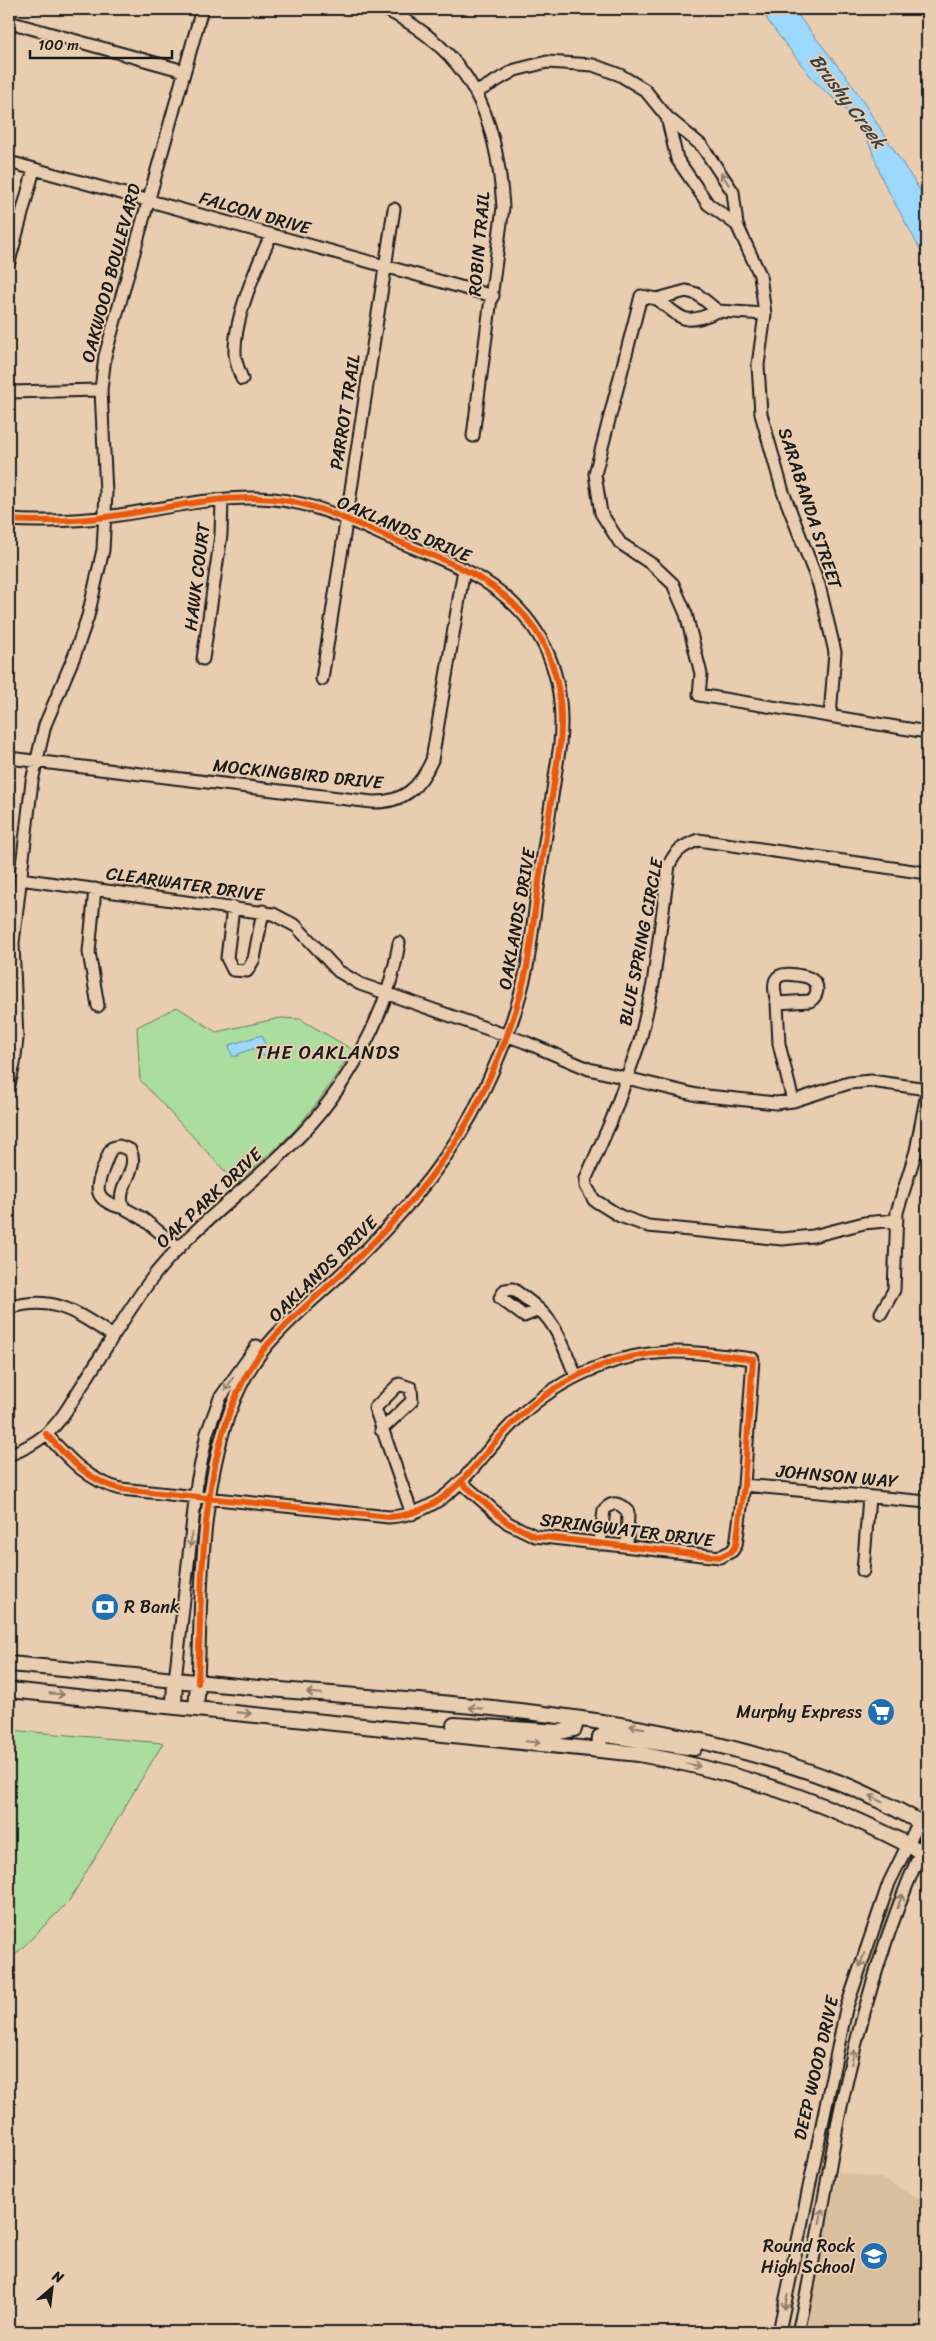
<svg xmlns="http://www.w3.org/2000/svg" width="936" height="2341" viewBox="0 0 936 2341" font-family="Sriracha,sans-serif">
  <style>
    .built { fill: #dabf9f }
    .green { fill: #abdd9e; stroke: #647c5d }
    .water { fill: #9cd7fc; stroke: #698ca2 }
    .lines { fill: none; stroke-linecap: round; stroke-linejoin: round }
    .minor-casing { stroke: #1c1c1c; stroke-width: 15 }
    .major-casing { stroke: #1c1c1c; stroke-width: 18 }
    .minor { stroke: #e9cdb0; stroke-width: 11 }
    .major { stroke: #e9cdb0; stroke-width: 14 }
    .cycleway-casing { stroke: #e9cdb0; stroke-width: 9 }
    .cycleway { stroke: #e8590c; stroke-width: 6 }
    .oneway { stroke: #8d7d6d }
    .labels { text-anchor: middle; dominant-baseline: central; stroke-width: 4; stroke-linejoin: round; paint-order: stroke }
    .street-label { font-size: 18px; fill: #1c1c1c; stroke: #e9cdb0 }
    .poi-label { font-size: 18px; fill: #1c1c1c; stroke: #e9cdb0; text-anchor: end }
    .water-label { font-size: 19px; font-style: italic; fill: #364149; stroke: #e9cdb0 }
    .neighbourhood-label { font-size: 19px; letter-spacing: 1px; fill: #1c1c1c; stroke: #e9cdb0 }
  </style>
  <rect width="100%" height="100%" fill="#e9cdb0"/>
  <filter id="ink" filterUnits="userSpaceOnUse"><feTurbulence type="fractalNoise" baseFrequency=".02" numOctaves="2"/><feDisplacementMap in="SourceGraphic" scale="10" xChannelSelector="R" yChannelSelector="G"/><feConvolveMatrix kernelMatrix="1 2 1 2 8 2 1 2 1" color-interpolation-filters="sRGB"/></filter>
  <g filter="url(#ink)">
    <!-- built -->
    <path class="built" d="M838 2172 881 2178 927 2203V2332H805Z"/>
    <!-- green -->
    <path class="green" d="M177 1007 216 1032 280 1018 300 1019 353 1050 318 1102 292 1133 237 1184 140 1080 137 1027Z
      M9 1730 163 1743 69 1901 9 1961Z"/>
    <!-- water -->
    <path class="water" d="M761 9H793L849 80 927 201V262L883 181 869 143 846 110 815 82 770 24Z
      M262 1035 269 1054 263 1056 257 1053 255 1048 238 1054 239 1056H232L229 1045Z"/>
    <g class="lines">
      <!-- minor casing -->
      <g class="minor-casing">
        <path id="minor" d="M385 9C471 52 497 115 503 207L473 436
          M9 22 184 71
          M477 92 515 70 547 62 593 65 620 75 645 90 667 117 702 146 733 192 737 225 760 275 765 314 758 365 761 414 783 492 819 585 835 652 830 716
          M667 117 677 159 708 204 737 225
          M9 162 493 296
          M9 262 34 169
          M686 291 697 294 718 311C684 326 684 320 657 299Z
          M657 299 641 296 595 474 601 513 620 543 653 565 673 584 686 614 701 674 699 695 927 732
          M718 311 765 314
          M242 379C239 370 235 362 235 353 234 318 257 266 271 235
          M9 392 101 390
          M9 520C35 522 62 521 88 519 144 514 200 497 257 498 304 498 347 519 390 538 416 549 444 559 469 572 538 609 567 667 560 744 552 794 545 844 537 894 534 918 531 943 527 967 516 1018 496 1068 472 1114 438 1176 390 1228 339 1276 314 1299 286 1322 264 1349 198 1430 202 1583 198 1683
          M203 659 221 535 222 500
          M322 679 394 209
          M9 758 372 802C404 803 420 787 432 760L464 569
          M20 879 273 914 296 926 338 971 360 984 525 1042 589 1069 697 1095 776 1103 793 1101 849 1083 871 1081 927 1089
          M95 889 89 952 98 1006
          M233 907 227 958 233 970 247 971 254 959 263 911
          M777 1003C772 983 772 971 796 975 801 976 807 976 811 979 820 985 818 996 810 1001L777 1003 779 1044 793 1101
          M9 1085 14 1064 17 1039 13 943 32 781 45 725 75 654 88 616 103 550 106 493 101 390 105 356 202 9
          M124 1208C85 1199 99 1182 109 1153L112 1148 119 1146 130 1150C141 1170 113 1189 124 1208L142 1218 179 1248
          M896 1220 864 1223 813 1236 782 1239 648 1226 620 1216 594 1200 586 1186V1178L612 1119 640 1041 653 984 669 865C676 850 683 846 698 840L927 873
          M9 1308C54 1294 77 1313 113 1336
          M539 1310 524 1316 500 1298 505 1290 513 1289C526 1299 542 1309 551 1323 562 1338 568 1359 576 1376
          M881 1313 894 1290 897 1212 916 1151 927 1093
          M381 1430 412 1401 411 1388 399 1384 375 1408 412 1514
          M46 1434C68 1458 88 1481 121 1489L389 1517C449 1513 471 1466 509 1427 551 1382 611 1353 674 1352 700 1352 727 1356 753 1359L744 1485 736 1545 732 1551 720 1557 535 1536 508 1523 461 1482
          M9 1455C22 1450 34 1444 45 1435 60 1423 71 1403 81 1387 106 1349 128 1309 156 1273 196 1224 249 1188 293 1143 345 1091 388 1016 399 943
          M744 1485 927 1502
          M600 1544 604 1510C613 1501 619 1502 628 1512L627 1546
          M863 1571 869 1497
          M175 1680 197 1483 207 1433 220 1398 257 1346
          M779 2332 846 2009 889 1883 919 1822
          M798 2332C815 2261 825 2188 839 2116 859 2020 886 1927 927 1838"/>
      </g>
      <!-- major casing -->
      <g class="major-casing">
        <path id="major" d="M9 1664C112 1673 215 1685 319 1693 494 1707 673 1719 838 1782 869 1794 898 1810 927 1826
          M9 1690 639 1754C739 1772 838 1806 927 1855
          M174 1705 175 1680
          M196 1708 198 1683
          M454 1725 560 1732 574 1729 577 1719
          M599 1749 600 1737 607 1735 694 1748"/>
      </g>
      <!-- minor -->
      <use href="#minor" class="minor"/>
      <!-- major -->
      <use href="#major" class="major"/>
      <!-- cycleway casing -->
      <g class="cycleway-casing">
        <path id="cycleway" d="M9 520C35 522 62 521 88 519 144 514 200 497 257 498 304 498 347 519 390 538 416 549 444 559 469 572 538 609 567 667 560 744 552 794 545 844 537 894 534 918 531 943 527 967 516 1018 496 1068 472 1114 438 1176 390 1228 339 1276 314 1299 286 1322 264 1349 198 1430 202 1583 198 1683
          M46 1434C68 1458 88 1481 121 1489L389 1517C449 1513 471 1466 509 1427 551 1382 611 1353 674 1352 700 1352 727 1356 753 1359L744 1485 736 1545 732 1551 720 1557 535 1536 508 1523 461 1482"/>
      </g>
      <!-- cycleway -->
      <use href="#cycleway" class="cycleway"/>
    </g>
    <!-- one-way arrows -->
    <defs><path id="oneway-shaft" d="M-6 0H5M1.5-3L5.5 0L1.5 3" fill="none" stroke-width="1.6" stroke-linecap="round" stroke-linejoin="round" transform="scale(1.25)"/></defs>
    <g class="oneway">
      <use href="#oneway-shaft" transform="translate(725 179) rotate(-124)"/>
      <use href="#oneway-shaft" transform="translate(229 1384) rotate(123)"/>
      <use href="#oneway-shaft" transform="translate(191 1540) rotate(96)"/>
      <use href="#oneway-shaft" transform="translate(314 1693) rotate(-175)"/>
      <use href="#oneway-shaft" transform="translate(57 1694) rotate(5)"/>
      <use href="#oneway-shaft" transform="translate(476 1708) rotate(-174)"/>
      <use href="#oneway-shaft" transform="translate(244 1713) rotate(6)"/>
      <use href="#oneway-shaft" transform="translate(637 1727) rotate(-170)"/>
      <use href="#oneway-shaft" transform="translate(533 1742) rotate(6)"/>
      <use href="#oneway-shaft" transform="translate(693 1765) rotate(12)"/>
      <use href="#oneway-shaft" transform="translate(876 1799) rotate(-154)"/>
      <use href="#oneway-shaft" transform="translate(900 1901) rotate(-70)"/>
      <use href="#oneway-shaft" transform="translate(862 1960) rotate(108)"/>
      <use href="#oneway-shaft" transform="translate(853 2057) rotate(-76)"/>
      <use href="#oneway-shaft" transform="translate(821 2216) rotate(-79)"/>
      <use href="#oneway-shaft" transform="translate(786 2302) rotate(102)"/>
    </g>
  </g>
  <!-- icons -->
  <defs>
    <g id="bank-disc" transform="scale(1.4375)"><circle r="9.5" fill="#1f6fb2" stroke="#e9cdb0"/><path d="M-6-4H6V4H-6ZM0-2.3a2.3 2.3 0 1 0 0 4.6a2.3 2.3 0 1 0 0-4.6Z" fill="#fff"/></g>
    <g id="supermarket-disc" transform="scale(1.4375)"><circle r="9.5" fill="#1f6fb2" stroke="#e9cdb0"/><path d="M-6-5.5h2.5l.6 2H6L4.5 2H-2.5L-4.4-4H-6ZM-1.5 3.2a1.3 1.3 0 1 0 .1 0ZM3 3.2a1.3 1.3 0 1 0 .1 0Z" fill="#fff"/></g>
    <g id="school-disc" transform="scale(1.4375)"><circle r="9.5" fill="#1f6fb2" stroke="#e9cdb0"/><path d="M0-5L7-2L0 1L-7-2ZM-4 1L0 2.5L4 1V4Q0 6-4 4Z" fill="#fff"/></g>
  </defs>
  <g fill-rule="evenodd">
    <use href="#bank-disc" x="105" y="1607"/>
    <use href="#supermarket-disc" x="881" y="1712"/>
    <use href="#school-disc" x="874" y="2256"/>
  </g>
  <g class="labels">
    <!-- street labels -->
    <g class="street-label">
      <text transform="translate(255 213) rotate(16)">FALCON DRIVE</text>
      <text transform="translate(479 244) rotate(-85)">ROBIN TRAIL</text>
      <text transform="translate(111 273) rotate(-75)">OAKWOOD BOULEVARD</text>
      <text transform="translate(345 412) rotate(-81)">PARROT TRAIL</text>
      <text transform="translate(810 508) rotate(72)">SARABANDA STREET</text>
      <text transform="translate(404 529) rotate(23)">OAKLANDS DRIVE</text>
      <text transform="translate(197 577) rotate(-83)">HAWK COURT</text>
      <text transform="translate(298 774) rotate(6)">MOCKINGBIRD DRIVE</text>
      <text transform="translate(185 884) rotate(8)">CLEARWATER DRIVE</text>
      <text transform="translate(517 919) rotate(-80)">OAKLANDS DRIVE</text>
      <text transform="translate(641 942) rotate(-79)">BLUE SPRING CIRCLE</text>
      <text transform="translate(209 1198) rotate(-43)">OAK PARK DRIVE</text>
      <text transform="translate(323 1269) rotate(-44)">OAKLANDS DRIVE</text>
      <text transform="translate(837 1476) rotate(5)">JOHNSON WAY</text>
      <text transform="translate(627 1530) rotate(7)">SPRINGWATER DRIVE</text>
      <text transform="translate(816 2068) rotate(-77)">DEEP WOOD DRIVE</text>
    </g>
    <!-- poi labels -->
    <g class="poi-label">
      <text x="124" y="1607" text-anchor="start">R Bank</text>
      <text x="862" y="1712">Murphy Express</text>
      <text x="855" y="2246">Round Rock<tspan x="855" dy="21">High School</tspan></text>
    </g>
    <!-- water labels -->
    <g class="water-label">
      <text transform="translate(848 101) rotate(53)">Brushy Creek</text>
    </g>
    <!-- neighbourhood labels -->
    <g class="neighbourhood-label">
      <text x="328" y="1052">THE OAKLANDS</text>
    </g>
  </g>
  <!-- margin -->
  <rect width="936" height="2341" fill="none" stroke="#e9cdb0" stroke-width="30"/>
  <rect x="15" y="15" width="906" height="2311" fill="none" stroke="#1c1c1c" stroke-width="2" filter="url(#ink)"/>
  <!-- north arrow -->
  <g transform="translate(52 2288) rotate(28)" stroke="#e9cdb0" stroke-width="4" paint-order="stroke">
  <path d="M0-4L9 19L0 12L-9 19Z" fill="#1c1c1c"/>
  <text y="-8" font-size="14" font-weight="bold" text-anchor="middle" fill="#1c1c1c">N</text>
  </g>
  <!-- scale -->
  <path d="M30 50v8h142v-8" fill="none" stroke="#1c1c1c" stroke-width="2.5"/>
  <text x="38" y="50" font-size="15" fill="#1c1c1c" stroke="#e9cdb0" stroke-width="4" paint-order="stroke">100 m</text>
</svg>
